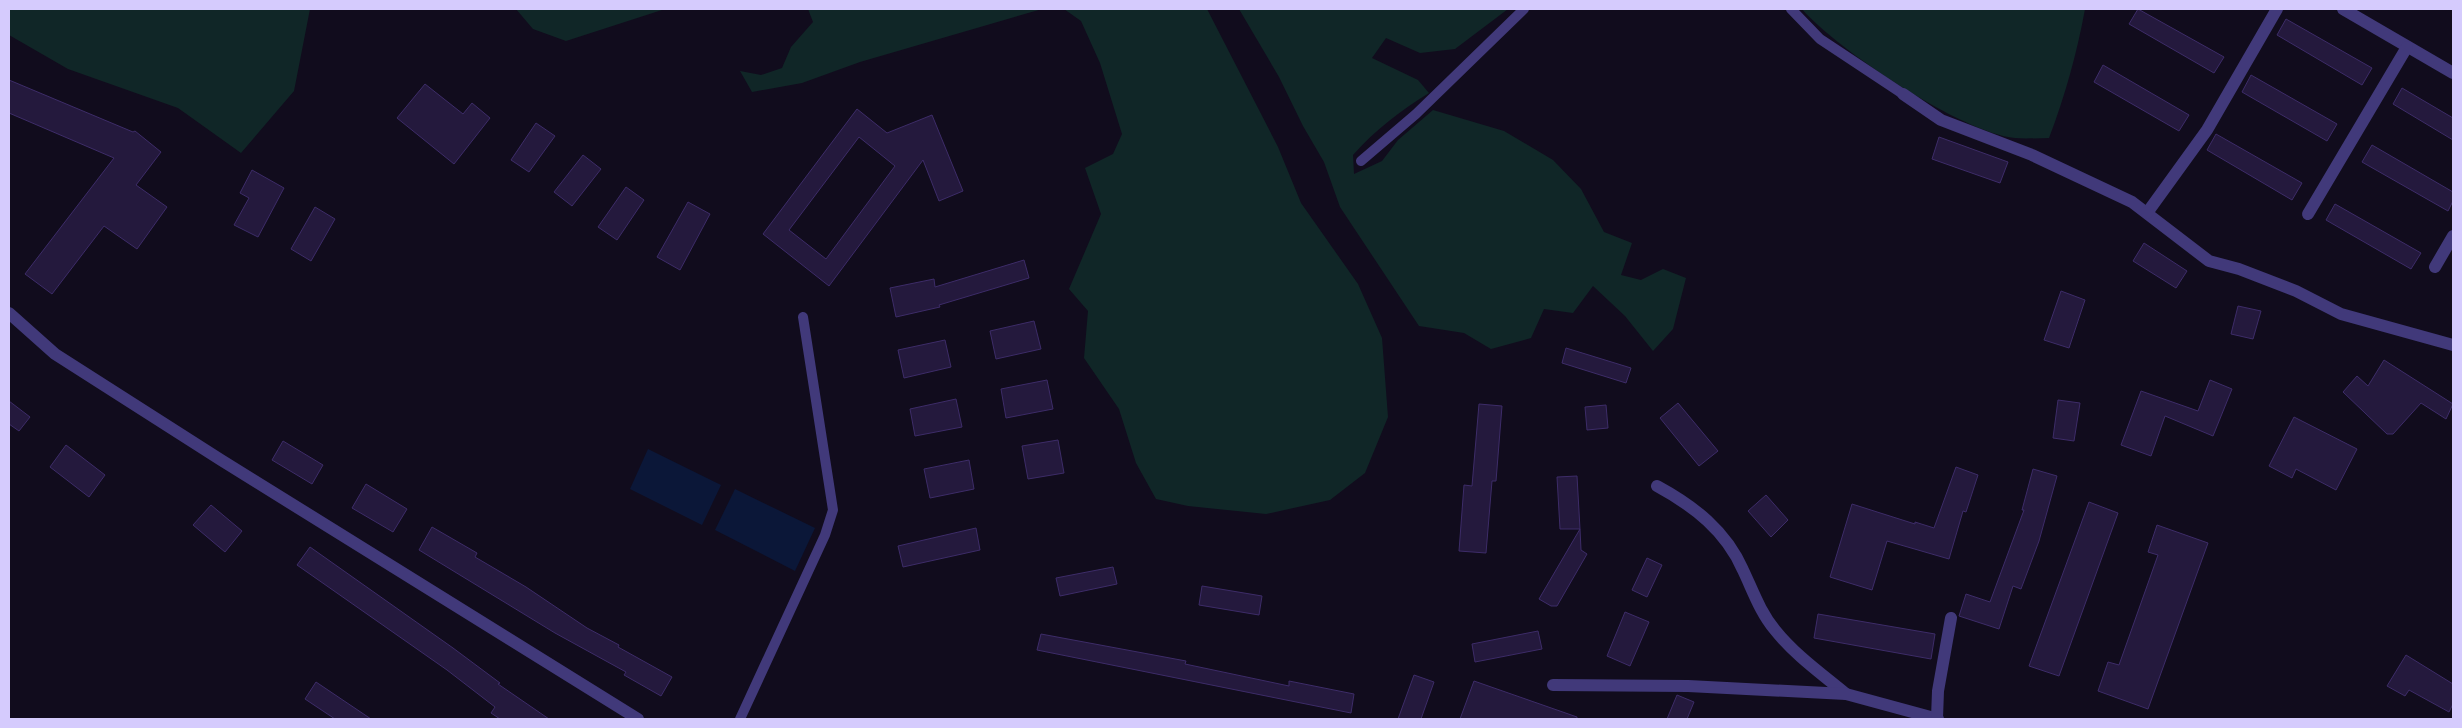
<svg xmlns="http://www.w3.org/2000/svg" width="2462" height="728" viewBox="0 0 2462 728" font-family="'Asap Condensed',sans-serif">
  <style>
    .green { fill: #102627 }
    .water { fill: #0b1738 }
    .building { fill: #24193d; stroke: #3d2c68; fill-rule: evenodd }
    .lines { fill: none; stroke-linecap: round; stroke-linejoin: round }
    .lane { stroke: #41397a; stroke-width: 10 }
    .street { stroke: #41397a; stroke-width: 12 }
  </style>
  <rect width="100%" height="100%" fill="#110c1d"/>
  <g class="green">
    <polygon points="9,9 310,9 294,91 241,153 178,108 68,69 9,35"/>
    <polygon points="516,9 665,9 566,41 533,29"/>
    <polygon points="808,9 1042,9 860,62 802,83 752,92 740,71 761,75 782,68 791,47 813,22"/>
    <polygon points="1064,9 1207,9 1278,147 1301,203 1358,284 1382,338 1388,417 1365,473 1330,500 1266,514 1188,506 1156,499 1136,463 1119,409 1084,358 1088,311 1069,289 1101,214 1085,168 1113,154 1122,134 1100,63 1081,21"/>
    <path d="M1239 9H1508L1455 49 1420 53 1386 38 1372 58 1418 80 1429 93C1400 111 1375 130 1353 155L1354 174 1382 161 1398 140 1433 110 1504 131 1553 160 1581 189 1604 232 1632 243 1621 275 1641 280 1663 269 1686 278 1673 329 1653 351 1625 316 1593 286 1573 313 1544 309 1531 338 1491 349 1464 333 1419 326 1340 207 1324 162 1303 126 1279 77Z"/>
    <path d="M1802 9H2085C2077 53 2065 96 2049 138 2038 138 2026 139 2015 138 1962 133 1836 49 1802 9Z"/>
  </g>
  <g class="water">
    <polygon points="648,449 721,485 702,525 630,489"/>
    <polygon points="735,489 815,528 795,571 715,530"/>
  </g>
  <g class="building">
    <polygon points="2138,9 2224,57 2214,73 2129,24"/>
    <polygon points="2286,19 2372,68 2362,85 2277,35"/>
    <polygon points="2103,65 2189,115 2179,131 2094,82"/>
    <polygon points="2251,75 2337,124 2327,141 2242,92"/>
    <polygon points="9,80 133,132 135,131 161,152 136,185 167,207 137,249 104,226 52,294 25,274 114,158 9,113"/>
    <polygon points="425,84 463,114 472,103 490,118 454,164 397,118"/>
    <polygon points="2402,88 2453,118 2453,140 2393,104"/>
    <path d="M857 109 887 133 932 115 963 191 939 201 923 160 829 286 763 234ZM859 137 895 166 826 259 789 230Z"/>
    <polygon points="536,123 555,136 529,172 511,160"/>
    <polygon points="2216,134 2302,183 2292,200 2207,150"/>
    <polygon points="1939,137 2008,162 2000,183 1932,159"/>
    <polygon points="2372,145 2453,192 2453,201 2448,211 2362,162"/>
    <polygon points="583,155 601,169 572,206 554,192"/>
    <polygon points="252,170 284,188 258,237 234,225 249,198 240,193"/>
    <polygon points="626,187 644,200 617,240 598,227"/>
    <polygon points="688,202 710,214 680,270 657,257"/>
    <polygon points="2335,204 2421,253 2411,269 2326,220"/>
    <polygon points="315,207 335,219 311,261 291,249"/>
    <polygon points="2144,243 2187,271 2176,288 2133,261"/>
    <polygon points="1024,260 1029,278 939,305 940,307 896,317 890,288 934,279 935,287"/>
    <polygon points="2061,291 2085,300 2069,348 2044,340"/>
    <polygon points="2238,306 2261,311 2253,339 2231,334"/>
    <polygon points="1034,321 1041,349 996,359 990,331"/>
    <polygon points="945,340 951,367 904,378 898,350"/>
    <polygon points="1566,348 1631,368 1626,383 1562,363"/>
    <polygon points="2384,360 2453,404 2446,419 2421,403 2393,434 2387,434 2343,392 2357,376 2368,386"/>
    <polygon points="1047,380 1053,409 1006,418 1001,389"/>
    <polygon points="2210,380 2232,389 2213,436 2165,416 2151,456 2121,445 2141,391 2198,411"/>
    <polygon points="956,399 962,427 915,436 910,409"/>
    <polygon points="2058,400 2080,403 2074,441 2053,438"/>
    <polygon points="9,401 30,417 19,431 9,424"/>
    <polygon points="1678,403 1718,451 1699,466 1660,418"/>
    <polygon points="1479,404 1502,406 1496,481 1492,481 1486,553 1459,551 1464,485 1472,486"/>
    <polygon points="1606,405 1608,428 1587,430 1585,407"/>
    <polygon points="2294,417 2357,449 2336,490 2296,469 2292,478 2269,466"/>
    <polygon points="1058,440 1064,473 1028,479 1022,446"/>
    <polygon points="283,441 323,465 312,484 272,460"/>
    <polygon points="66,445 105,475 89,497 50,467"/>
    <polygon points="969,460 974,489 930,498 924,469"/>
    <polygon points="1956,467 1978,475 1966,512 1963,511 1949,559 1887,541 1872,590 1830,577 1852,504 1915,524 1915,522 1934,528"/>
    <polygon points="2033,469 2057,476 2039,541 2021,589 2013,586 1999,629 1959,616 1966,594 1990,602 2024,510 2022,510"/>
    <polygon points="1577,476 1580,529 1560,529 1557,477"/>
    <polygon points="366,484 407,509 393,532 352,508"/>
    <polygon points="1766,495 1788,520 1771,537 1748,511"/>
    <polygon points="2089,502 2118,513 2059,676 2029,666"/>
    <polygon points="211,505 242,531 225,552 193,525"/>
    <polygon points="2157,525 2208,543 2148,709 2098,691 2108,662 2119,665 2158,555 2148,552"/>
    <polygon points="432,527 477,553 475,557 526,587 587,628 619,645 618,647 672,677 661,696 624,675 626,672 555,633 419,550"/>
    <polygon points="976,528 980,550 903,567 898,546"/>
    <polygon points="1580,529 1581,550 1587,554 1557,606 1551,606 1539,599"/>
    <polygon points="310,547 453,648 500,683 498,684 549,719 500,719 491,713 495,707 447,670 297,565"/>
    <polygon points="1647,558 1662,565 1647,597 1632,590"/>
    <polygon points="1113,567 1117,584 1060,596 1056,578"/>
    <polygon points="1202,586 1262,596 1259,615 1199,605"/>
    <polygon points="1625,612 1649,622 1630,666 1607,656"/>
    <polygon points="1818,614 1935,634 1931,659 1814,638"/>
    <polygon points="1538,631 1542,649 1475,662 1472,644"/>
    <polygon points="1041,634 1186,661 1185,664 1289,686 1289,681 1354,694 1351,713 1037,650"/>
    <polygon points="2406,655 2453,684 2453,704 2449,712 2409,690 2405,696 2387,686"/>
    <polygon points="1414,675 1434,682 1421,719 1398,719"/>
    <polygon points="1474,681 1577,717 1577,719 1460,719"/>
    <polygon points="316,682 371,719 335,719 305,699"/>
    <polygon points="1677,695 1694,702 1687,719 1667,719"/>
  </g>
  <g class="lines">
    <g class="lane">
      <polyline points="1791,9 1820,39 1903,94"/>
      <polyline points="1361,161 1416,114 1524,9"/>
      <polyline points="740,719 825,535 833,510 803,317"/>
    </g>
    <g class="street">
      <polyline points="2343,9 2453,73"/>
      <polyline points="1903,94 1941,120 2032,155 2132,202 2209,261 2239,269 2296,291 2341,314 2453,345"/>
      <polyline points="2147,213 2207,130 2277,9"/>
      <polyline points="2308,214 2407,47"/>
      <polyline points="2435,267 2453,236"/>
      <polyline points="9,313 55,354 221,460 638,719"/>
      <path d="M1657 486C1694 506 1726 531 1743 570 1753 591 1760 612 1775 630 1795 655 1822 674 1846 694"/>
      <polyline points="1553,685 1688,686 1846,694 1938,719"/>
      <polyline points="1937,718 1938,691 1951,618"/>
    </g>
  </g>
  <rect width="2462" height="728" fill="none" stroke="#d5cbfd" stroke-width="20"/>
</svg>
